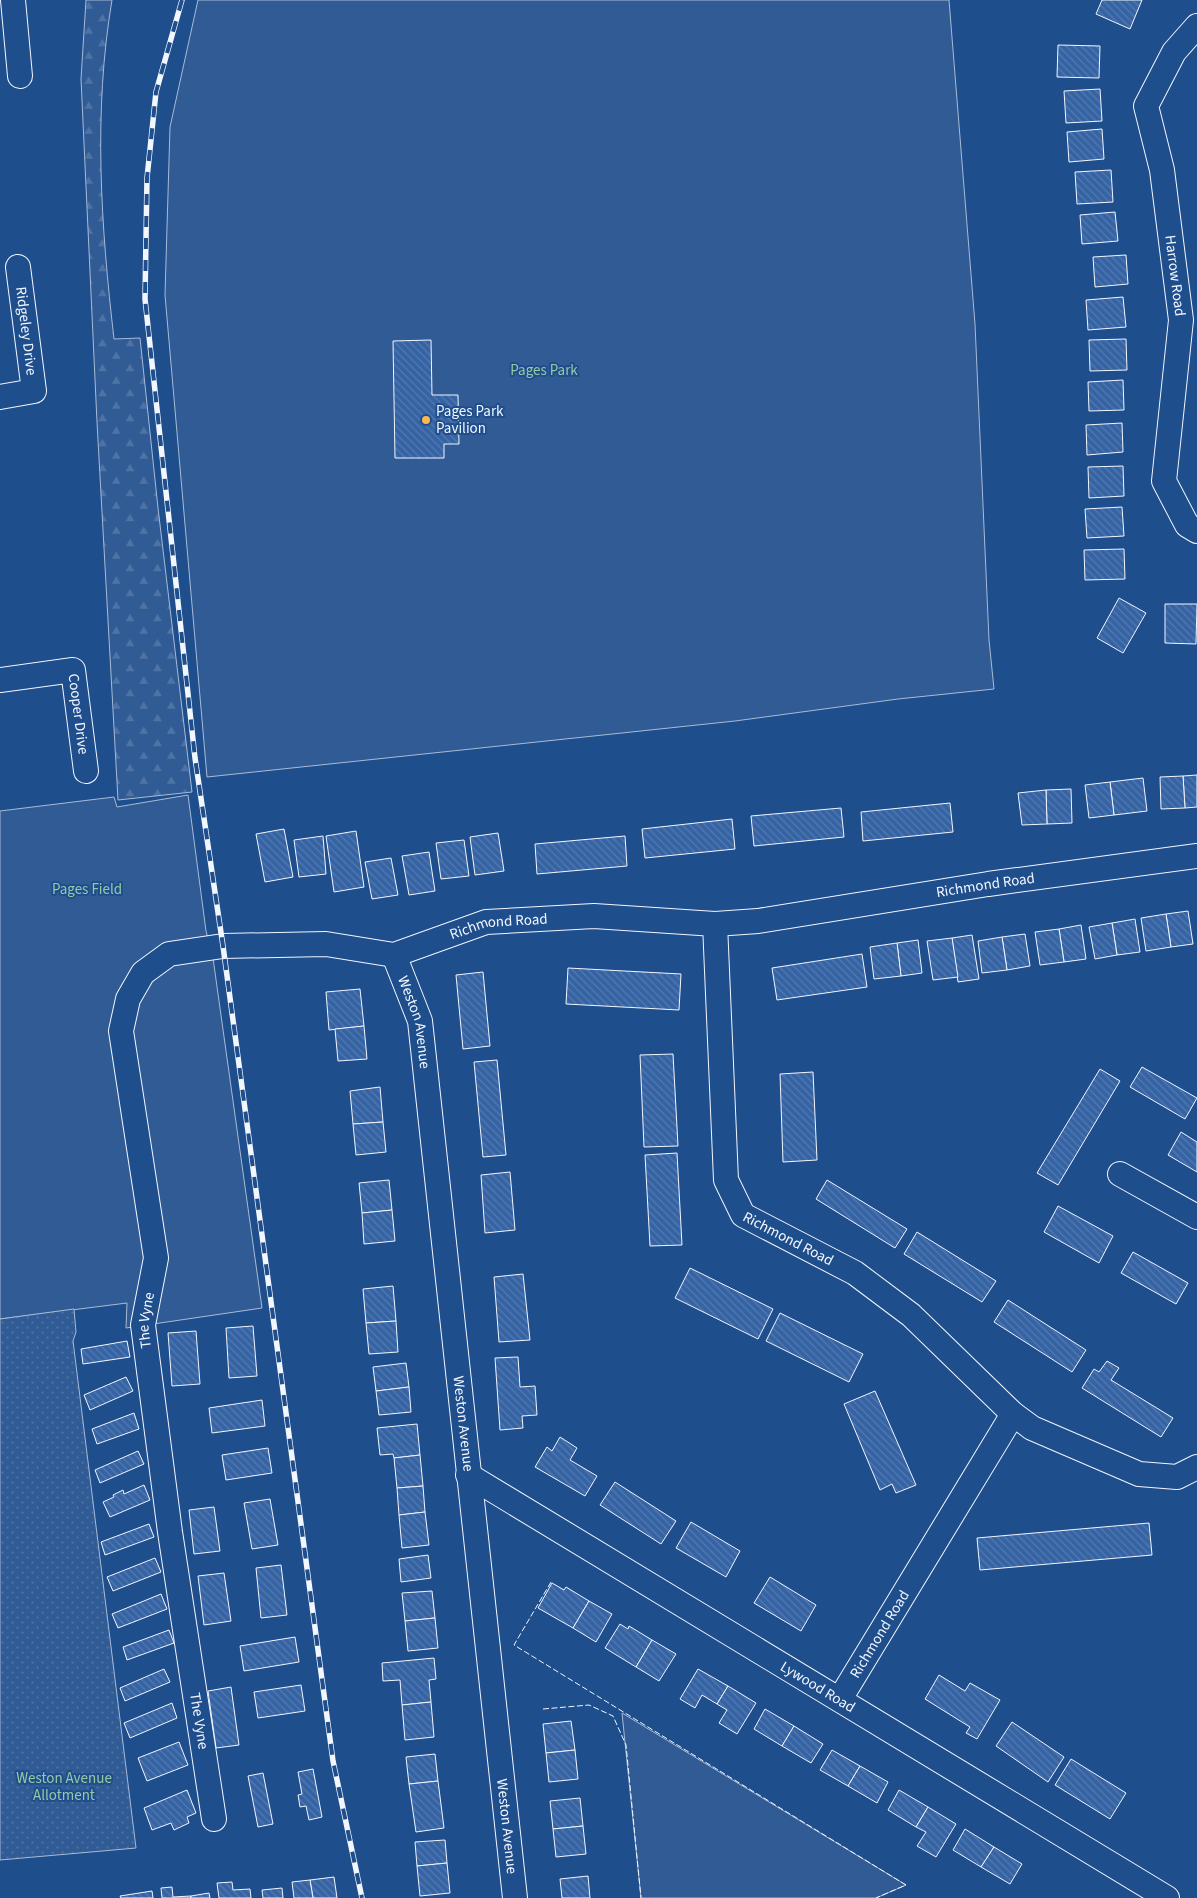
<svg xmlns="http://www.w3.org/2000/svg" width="1197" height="1898" viewBox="0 0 1197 1898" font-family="'Source Sans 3',sans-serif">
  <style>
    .built { fill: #305b95; stroke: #a8bbd7 }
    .forest { fill: url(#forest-firs); stroke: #a8bbd7 }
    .garden { fill: url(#garden-dots); stroke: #a8bbd7 }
    .building { fill: url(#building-back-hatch); stroke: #f2f6ff }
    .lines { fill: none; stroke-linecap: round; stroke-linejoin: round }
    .minor-casing { stroke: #f2f6ff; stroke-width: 26 }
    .minor { stroke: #1f4e8c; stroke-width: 24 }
    .rail-casing { stroke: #f2f6ff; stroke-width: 5.5 }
    .rail { stroke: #1f4e8c; stroke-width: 4; stroke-dasharray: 11; stroke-linecap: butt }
    .fence { stroke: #f2f6ff; stroke-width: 1; stroke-dasharray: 6 2.5; stroke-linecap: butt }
    .poi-dot { fill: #ffb74d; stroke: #1f4e8c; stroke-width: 2 }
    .labels { text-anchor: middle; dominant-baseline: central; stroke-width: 4; stroke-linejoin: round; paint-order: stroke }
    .street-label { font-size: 15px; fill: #f2f6ff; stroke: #1f4e8c }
    .park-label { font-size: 15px; fill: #97c8a6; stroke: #1f4e8c }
    .poi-label { font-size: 15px; fill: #f2f6ff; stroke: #1f4e8c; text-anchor: start }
  </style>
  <defs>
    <pattern id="forest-firs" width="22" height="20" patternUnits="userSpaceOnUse" patternTransform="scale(1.25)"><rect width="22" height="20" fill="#305b95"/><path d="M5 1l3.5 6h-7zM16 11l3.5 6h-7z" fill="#4e73a5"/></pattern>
    <pattern id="garden-dots" width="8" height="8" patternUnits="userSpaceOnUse" patternTransform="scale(1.25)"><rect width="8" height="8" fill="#305b95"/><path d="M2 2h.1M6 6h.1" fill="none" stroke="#4e73a5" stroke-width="1.8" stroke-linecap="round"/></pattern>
    <pattern id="building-back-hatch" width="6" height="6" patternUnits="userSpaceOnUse" patternTransform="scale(1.25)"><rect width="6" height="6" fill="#3563a3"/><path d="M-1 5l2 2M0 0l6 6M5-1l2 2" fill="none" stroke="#537ab1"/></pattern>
  </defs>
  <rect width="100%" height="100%" fill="#1f4e8c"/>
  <g class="built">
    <polygon points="198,0 949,0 975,324 989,640 994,689 898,699 735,721 207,777 165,295 170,127"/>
    <polygon points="188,795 206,931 213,958 262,1308 126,1328 127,1303 0,1319 0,811 114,797 117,807"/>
    <polygon points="622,1713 906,1885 876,1898 641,1898"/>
  </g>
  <path class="forest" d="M86 0H112C93 112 101 227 114 339L140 338 158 508 192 792 118 800 97 422 81 79Z"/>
  <polygon class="garden" points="74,1309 76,1332 73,1341 136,1848 0,1860 0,1319"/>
  <g class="building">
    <polygon points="1102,0 1142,0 1130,29 1096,14"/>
    <polygon points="1058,45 1100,46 1099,78 1057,77"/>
    <polygon points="1100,89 1102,121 1066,123 1064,91"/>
    <polygon points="1102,129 1104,159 1069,162 1067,132"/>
    <polygon points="1111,170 1113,202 1077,204 1075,172"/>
    <polygon points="1115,212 1118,241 1082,244 1080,215"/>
    <polygon points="1126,255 1128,284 1095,287 1093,257"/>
    <polygon points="1123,297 1126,327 1088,330 1086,300"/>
    <polygon points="1126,339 1127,370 1090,371 1089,340"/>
    <polygon points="431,340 432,395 458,395 459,444 444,444 444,458 395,458 393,341"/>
    <polygon points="1123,380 1124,410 1089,411 1088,382"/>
    <polygon points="1122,423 1123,452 1087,455 1086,425"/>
    <polygon points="1123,466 1124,496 1089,498 1088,467"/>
    <polygon points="1122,507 1124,536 1087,538 1085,509"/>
    <polygon points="1124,549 1125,579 1085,580 1084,550"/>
    <polygon points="1119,598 1146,613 1123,653 1097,638"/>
    <polygon points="1165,604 1197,604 1196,644 1165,643"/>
    <polygon points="1197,775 1197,807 1185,808 1183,776"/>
    <polygon points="1183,776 1185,808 1161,809 1160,777"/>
    <polygon points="1143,778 1147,811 1114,815 1110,782"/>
    <polygon points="1110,782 1114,815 1089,818 1085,785"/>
    <polygon points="1071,789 1072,823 1047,824 1046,790"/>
    <polygon points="1046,790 1047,824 1022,825 1018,793"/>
    <polygon points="950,803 953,832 863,841 861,812"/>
    <polygon points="841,808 844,837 754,846 751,816"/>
    <polygon points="732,819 735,849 645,858 642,829"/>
    <polygon points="284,829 293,877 265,882 256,834"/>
    <polygon points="356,831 364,887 334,892 326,836"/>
    <polygon points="498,833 504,871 475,875 470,837"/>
    <polygon points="323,836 326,874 299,877 294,840"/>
    <polygon points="625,836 627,866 537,874 535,844"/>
    <polygon points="464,840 469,876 441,879 436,843"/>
    <polygon points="429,852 435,891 409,895 402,856"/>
    <polygon points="391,858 398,895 372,899 365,862"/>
    <polygon points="1188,911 1193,944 1171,947 1166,914"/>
    <polygon points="1166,914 1171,947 1146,951 1141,918"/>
    <polygon points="1135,919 1140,952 1117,955 1112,923"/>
    <polygon points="1112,923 1117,955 1095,959 1089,927"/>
    <polygon points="1081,925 1086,959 1064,962 1059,929"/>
    <polygon points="1059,929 1064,962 1040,965 1035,932"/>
    <polygon points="1025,934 1030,966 1007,970 1002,937"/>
    <polygon points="972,935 979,979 958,982 952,938"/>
    <polygon points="1002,937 1007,970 982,973 978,941"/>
    <polygon points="952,938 958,977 933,980 927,941"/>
    <polygon points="918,940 922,973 901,976 897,943"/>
    <polygon points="897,943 901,976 874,979 870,947"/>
    <polygon points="862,954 867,987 777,1000 772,968"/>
    <polygon points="568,968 681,974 679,1010 566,1004"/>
    <polygon points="483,972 490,1046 463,1049 456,975"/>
    <polygon points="360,989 364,1026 329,1030 326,992"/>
    <polygon points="364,1026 367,1059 338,1061 335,1029"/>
    <polygon points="673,1054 678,1146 644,1147 640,1055"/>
    <polygon points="497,1060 506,1155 483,1157 474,1062"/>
    <polygon points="1142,1067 1197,1098 1185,1119 1130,1087"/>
    <polygon points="1100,1069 1120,1081 1058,1185 1037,1173"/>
    <polygon points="813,1072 817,1160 783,1162 780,1074"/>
    <polygon points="380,1087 383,1122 353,1124 350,1091"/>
    <polygon points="383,1122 386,1152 356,1155 353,1124"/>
    <polygon points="1181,1132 1197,1142 1197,1172 1168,1155"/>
    <polygon points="677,1153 682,1245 650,1246 645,1155"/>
    <polygon points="510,1172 515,1230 485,1233 481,1175"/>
    <polygon points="389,1180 392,1210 362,1213 359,1183"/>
    <polygon points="827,1180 907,1229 895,1248 816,1199"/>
    <polygon points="1058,1206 1113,1236 1099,1263 1044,1232"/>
    <polygon points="392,1210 395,1241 364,1244 362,1213"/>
    <polygon points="917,1232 996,1281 982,1302 904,1254"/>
    <polygon points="1133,1252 1188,1283 1176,1304 1121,1273"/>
    <polygon points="690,1268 773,1309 758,1339 675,1298"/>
    <polygon points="523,1274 530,1340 499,1342 494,1277"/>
    <polygon points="393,1286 396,1321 366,1323 363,1289"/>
    <polygon points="1008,1300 1086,1350 1072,1372 994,1322"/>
    <polygon points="780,1313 863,1354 849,1382 766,1341"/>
    <polygon points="396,1321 398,1352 369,1354 366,1323"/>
    <polygon points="253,1326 257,1376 229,1378 226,1328"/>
    <polygon points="196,1331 200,1384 172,1386 168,1333"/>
    <polygon points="127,1341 130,1357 83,1364 81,1349"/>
    <polygon points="518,1357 520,1387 535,1386 537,1415 522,1416 523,1428 500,1430 495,1358"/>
    <polygon points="1107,1361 1119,1368 1111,1380 1173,1418 1161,1437 1082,1388 1094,1369 1099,1372"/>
    <polygon points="406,1363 409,1387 376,1391 373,1367"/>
    <polygon points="126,1377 133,1391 90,1410 84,1395"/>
    <polygon points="409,1387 411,1412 379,1415 376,1391"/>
    <polygon points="875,1391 916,1485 896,1493 892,1484 880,1490 844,1404"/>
    <polygon points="262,1400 265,1426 212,1433 209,1408"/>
    <polygon points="134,1413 139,1429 97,1444 92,1429"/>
    <polygon points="417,1424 420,1455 394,1458 393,1454 380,1455 377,1428"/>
    <polygon points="560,1437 577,1448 570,1460 597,1476 585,1496 535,1467 547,1447 552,1451"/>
    <polygon points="268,1448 272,1473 226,1480 222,1455"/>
    <polygon points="138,1451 144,1464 100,1483 95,1470"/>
    <polygon points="420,1455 423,1486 397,1488 394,1458"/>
    <polygon points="615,1482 676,1521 661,1544 600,1505"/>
    <polygon points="144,1485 150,1500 110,1517 103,1502 114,1497 113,1495 123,1490 124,1494"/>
    <polygon points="423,1486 425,1512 399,1515 397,1488"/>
    <polygon points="270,1499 278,1545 252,1549 244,1503"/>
    <polygon points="214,1507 220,1551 194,1554 189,1510"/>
    <polygon points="425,1512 429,1545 402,1548 399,1515"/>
    <polygon points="691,1522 740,1551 726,1577 676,1548"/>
    <polygon points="1149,1523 1152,1555 980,1570 977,1538"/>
    <polygon points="149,1524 154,1537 105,1555 101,1542"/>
    <polygon points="428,1555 431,1578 401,1582 399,1559"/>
    <polygon points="155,1558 161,1572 113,1591 107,1577"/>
    <polygon points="281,1565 287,1615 261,1618 256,1568"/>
    <polygon points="224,1573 231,1621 204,1625 198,1576"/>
    <polygon points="770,1577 816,1605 801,1631 754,1603"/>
    <polygon points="552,1583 564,1590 566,1587 589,1601 573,1628 538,1608"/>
    <polygon points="432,1591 435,1618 405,1621 402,1593"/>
    <polygon points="161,1594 167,1609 118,1628 112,1614"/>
    <polygon points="589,1601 612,1614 596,1642 573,1628"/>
    <polygon points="435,1618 438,1648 408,1651 405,1621"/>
    <polygon points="620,1624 628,1629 629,1626 652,1640 636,1667 605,1648"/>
    <polygon points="169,1630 174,1643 127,1660 123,1647"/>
    <polygon points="295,1637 299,1662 244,1671 240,1646"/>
    <polygon points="652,1640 676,1654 659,1681 636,1667"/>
    <polygon points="434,1658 436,1679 429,1680 431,1702 402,1705 400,1680 383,1681 382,1663"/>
    <polygon points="164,1669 170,1682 125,1701 120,1688"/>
    <polygon points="698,1669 728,1686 717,1704 702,1695 695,1708 680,1699"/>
    <polygon points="939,1675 965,1691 970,1683 1000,1700 977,1739 966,1733 970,1727 925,1699"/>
    <polygon points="301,1685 305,1711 258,1718 254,1692"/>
    <polygon points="728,1686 756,1703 737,1734 719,1723 727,1710 717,1704"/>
    <polygon points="231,1687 239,1745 216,1748 208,1691"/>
    <polygon points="431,1702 434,1737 405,1740 402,1705"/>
    <polygon points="172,1703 177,1718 130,1738 124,1723"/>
    <polygon points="765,1709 794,1726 782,1746 754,1729"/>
    <polygon points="571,1721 575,1750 546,1753 543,1724"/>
    <polygon points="1012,1722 1064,1757 1048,1782 996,1746"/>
    <polygon points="794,1726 823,1744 811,1763 782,1746"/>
    <polygon points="179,1742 188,1765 147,1781 138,1758"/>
    <polygon points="575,1750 578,1779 549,1782 546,1753"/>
    <polygon points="832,1750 860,1766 848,1786 820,1770"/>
    <polygon points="435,1754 438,1781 409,1784 406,1757"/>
    <polygon points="1071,1759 1126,1793 1110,1819 1055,1785"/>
    <polygon points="860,1766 888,1782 877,1803 848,1786"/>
    <polygon points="313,1769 322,1817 309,1820 306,1806 300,1807 298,1795 302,1794 298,1772"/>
    <polygon points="263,1773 273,1824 258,1827 248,1776"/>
    <polygon points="438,1781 444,1828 416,1832 409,1784"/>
    <polygon points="187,1790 196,1813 187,1817 189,1823 174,1830 171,1823 152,1830 144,1808"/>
    <polygon points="899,1790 928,1807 916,1827 888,1810"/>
    <polygon points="580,1798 583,1826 553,1829 550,1801"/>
    <polygon points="928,1807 956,1824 936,1857 917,1846 926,1832 916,1827"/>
    <polygon points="583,1826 586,1854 556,1857 553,1829"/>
    <polygon points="965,1829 994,1847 981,1867 953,1850"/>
    <polygon points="445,1840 447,1863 417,1866 415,1842"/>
    <polygon points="994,1847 1022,1864 1010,1884 981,1867"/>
    <polygon points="447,1863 450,1893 420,1896 417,1866"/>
    <polygon points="588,1876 590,1898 562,1898 560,1879"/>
    <polygon points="334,1877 337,1898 313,1898 310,1880"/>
    <polygon points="310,1880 313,1898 294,1898 292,1882"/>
    <polygon points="232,1882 233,1890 250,1889 251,1898 219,1898 217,1883"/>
    <polygon points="172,1887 173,1897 191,1896 191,1898 162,1898 161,1888"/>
    <polygon points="282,1888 283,1898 263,1898 262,1890"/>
    <polygon points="152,1891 153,1898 121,1898 120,1896"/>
    <polygon points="209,1893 210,1898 191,1898 191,1896"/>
  </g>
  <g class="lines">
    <g class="minor-casing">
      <g id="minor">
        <polyline points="13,0 20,76"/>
        <path id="s1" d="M1197 26 1174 52 1146 106 1162 170 1181 320 1164 481 1187 525 1197 531"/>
        <polyline points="0,397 34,391 18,267"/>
        <path id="s2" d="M0 680 73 670 86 771"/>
        <path id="s3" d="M715 924 726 1180 743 1215 855 1273 911 1315 1013 1414 1032 1428 1139 1474 1177 1477 1197 1467"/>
        <path id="s4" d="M394 955 420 1021 515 1898"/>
        <polyline points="1120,1174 1197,1217"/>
        <path id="s5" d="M468 1475 1167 1898"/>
        <path id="s6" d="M840 1699 1013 1414"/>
        <path id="s7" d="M214 1819 170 1532 143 1325 156 1258 121 1031 128 999 143 973 169 954 223 946 326 944 394 955 486 922 594 916 715 924 758 921 988 884 1197 856"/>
      </g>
    </g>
    <use href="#minor" class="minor"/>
    <g class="rail-casing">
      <polyline id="rail" points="182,0 156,92 147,178 145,299 195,758 223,946 333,1761 362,1898"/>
    </g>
    <use href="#rail" class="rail"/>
    <g class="fence">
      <polyline points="551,1582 514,1645 906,1885 876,1898"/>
      <polyline points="543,1709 589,1705 613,1716 626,1745 641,1898"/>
    </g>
  </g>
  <circle class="poi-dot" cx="426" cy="420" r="5"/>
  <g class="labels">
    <g class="street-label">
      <text stroke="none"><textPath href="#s1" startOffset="268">Harrow Road</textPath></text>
      <text transform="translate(26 331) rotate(83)">Ridgeley Drive</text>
      <text stroke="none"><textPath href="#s2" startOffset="118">Cooper Drive</textPath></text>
      <text stroke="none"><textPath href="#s7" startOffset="1719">Richmond Road</textPath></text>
      <text stroke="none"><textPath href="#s7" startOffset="1228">Richmond Road</textPath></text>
      <text stroke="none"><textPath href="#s4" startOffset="71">Weston Avenue</textPath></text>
      <text stroke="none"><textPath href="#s3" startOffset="346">Richmond Road</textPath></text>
      <text stroke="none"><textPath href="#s7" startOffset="504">The Vyne</textPath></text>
      <text stroke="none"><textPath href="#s4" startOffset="476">Weston Avenue</textPath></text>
      <text stroke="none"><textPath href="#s6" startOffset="76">Richmond Road</textPath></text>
      <text stroke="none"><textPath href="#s5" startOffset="409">Lywood Road</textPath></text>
      <text transform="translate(199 1721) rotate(81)">The Vyne</text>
      <text stroke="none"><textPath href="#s4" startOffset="881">Weston Avenue</textPath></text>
    </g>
    <g class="park-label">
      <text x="544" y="370">Pages Park</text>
      <text x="87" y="889">Pages Field</text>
      <text x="64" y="1778">Weston Avenue<tspan x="64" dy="17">Allotment</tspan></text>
    </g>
    <g class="poi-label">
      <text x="436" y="411">Pages Park<tspan x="436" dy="17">Pavilion</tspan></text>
    </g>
  </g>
</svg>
